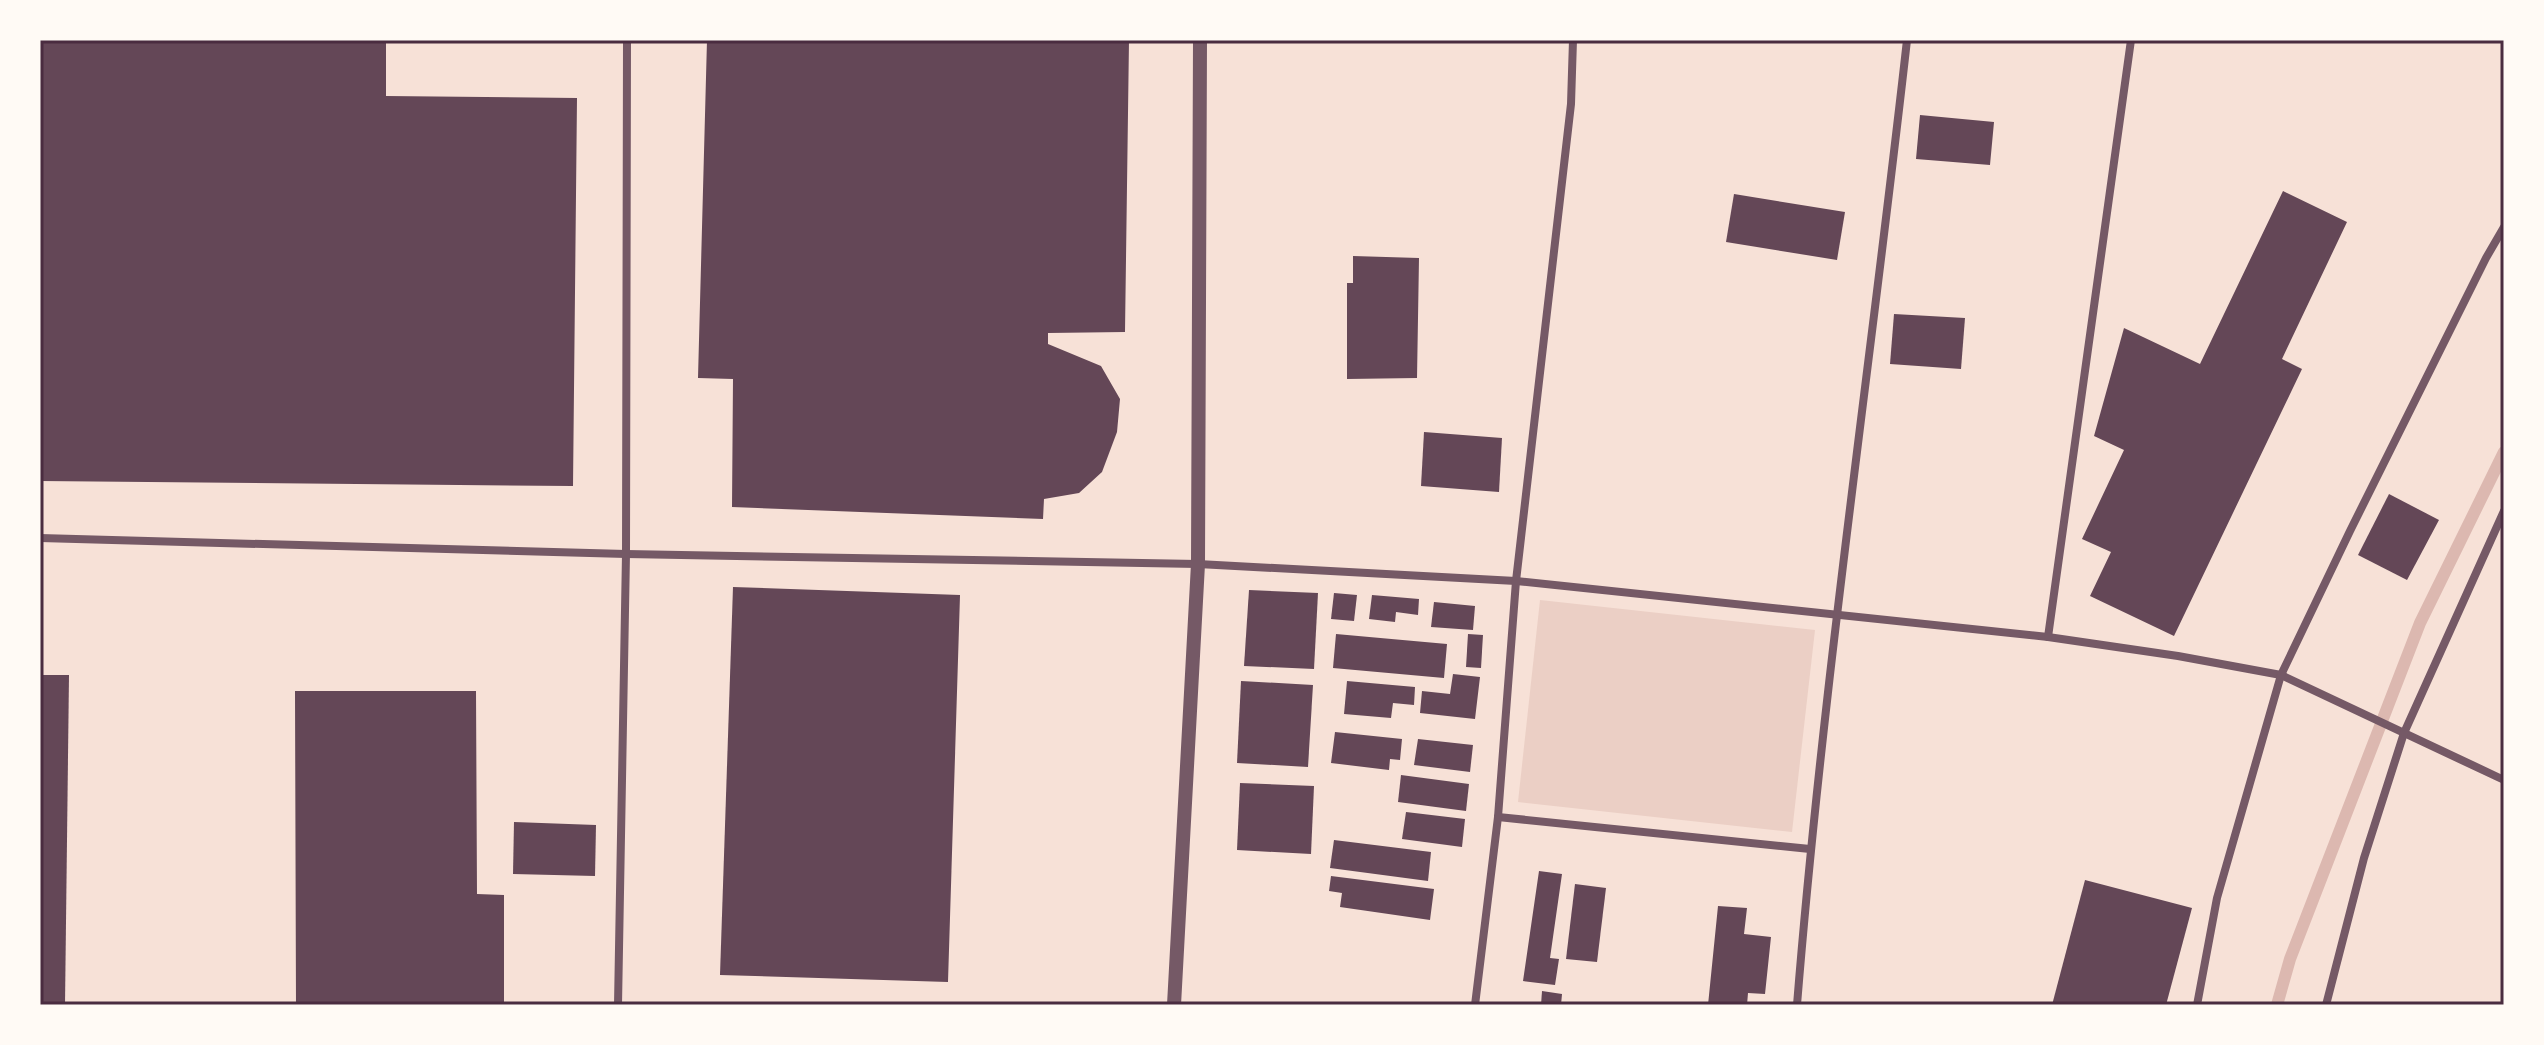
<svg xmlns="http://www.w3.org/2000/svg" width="2544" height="1045" viewBox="0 0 2544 1045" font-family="Karla,sans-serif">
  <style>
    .green { fill: #ebcfc5 }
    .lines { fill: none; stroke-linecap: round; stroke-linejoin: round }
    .stream { stroke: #dcb8b0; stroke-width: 12 }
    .building { fill: #644757 }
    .minor { stroke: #755966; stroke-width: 8 }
    .tertiary { stroke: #755966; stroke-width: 14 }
    .neatline { fill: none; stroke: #4a2c40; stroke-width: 3 }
  </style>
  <rect width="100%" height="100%" fill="#f7e1d7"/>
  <polygon class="green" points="1540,600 1815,630 1792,832 1518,802"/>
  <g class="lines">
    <polyline class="stream" points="2277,1005 2290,959 2420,623 2504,452"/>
  </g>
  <g class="building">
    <polygon points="40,40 386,40 386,96 577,98 573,486 40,481"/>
    <polygon points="707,40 1129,40 1125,332 1048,333 1048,344 1101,366 1120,399 1117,432 1102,472 1079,493 1044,499 1043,519 732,507 733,379 698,378"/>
    <polygon points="1920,115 1994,122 1990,165 1916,159"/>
    <polygon points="2283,191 2347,222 2282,359 2302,369 2174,636 2090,596 2111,552 2082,539 2124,450 2094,436 2124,328 2200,364"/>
    <polygon points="1734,194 1845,212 1837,260 1726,242"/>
    <polygon points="1353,256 1419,258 1417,378 1347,379 1347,283 1353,283"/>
    <polygon points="1894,314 1965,318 1961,369 1890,364"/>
    <polygon points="1424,432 1502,438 1499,492 1421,486"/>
    <polygon points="2389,494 2439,520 2407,580 2358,555"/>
    <polygon points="733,587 960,595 948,982 720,975"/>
    <polygon points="1249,590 1318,593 1314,669 1244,666"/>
    <polygon points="1334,593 1357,595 1354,621 1331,619"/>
    <polygon points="1372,595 1419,599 1418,615 1396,612 1395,622 1369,619"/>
    <polygon points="1434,602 1475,606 1473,630 1431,627"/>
    <polygon points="1336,634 1447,644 1444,678 1333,668"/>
    <polygon points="1468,634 1483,635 1481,668 1466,667"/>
    <polygon points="1453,674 1480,677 1475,719 1420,713 1422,691 1450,694"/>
    <polygon points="40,675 69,675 65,1005 40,1005"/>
    <polygon points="1241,681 1313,685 1308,767 1237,763"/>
    <polygon points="1347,681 1415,687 1414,705 1393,703 1391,718 1344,714"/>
    <polygon points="295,691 476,691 477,894 504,895 504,1005 296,1005"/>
    <polygon points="1335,732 1402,739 1400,760 1390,759 1389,770 1331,763"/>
    <polygon points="1418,739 1473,745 1470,772 1414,765"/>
    <polygon points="1401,775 1469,784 1466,811 1398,802"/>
    <polygon points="1240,783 1314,786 1311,854 1237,850"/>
    <polygon points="1406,812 1465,819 1462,847 1402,839"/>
    <polygon points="514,822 596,825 595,876 513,874"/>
    <polygon points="1334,840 1431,852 1428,881 1330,868"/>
    <polygon points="1539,871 1562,874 1550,958 1559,959 1555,985 1523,981"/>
    <polygon points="1331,876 1434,889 1430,920 1340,907 1342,893 1329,891"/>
    <polygon points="2085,880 2192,908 2166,1005 2052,1005"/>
    <polygon points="1575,884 1606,888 1597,962 1566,959"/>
    <polygon points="1718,906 1747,908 1744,934 1771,937 1765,994 1748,993 1747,1005 1708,1005"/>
    <polygon points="1542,991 1562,994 1561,1005 1541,1005"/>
  </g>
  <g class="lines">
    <g class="minor">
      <polyline points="40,538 626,554 1198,564 1516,581 2048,637 2178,656 2281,675 2504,780"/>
      <polyline points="2048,637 2131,40"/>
      <polyline points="1498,817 1810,849"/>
      <polyline points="618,1005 626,554 627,40"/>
      <polyline points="1475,1005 1498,817 1516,581 1571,104 1573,40"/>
      <path d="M1797 1005C1823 682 1871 362 1907 40"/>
      <polyline points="2197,1005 2217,898 2281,675 2350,531 2486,258 2504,227"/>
      <polyline points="2326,1005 2364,858 2404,733 2504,511"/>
    </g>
    <polyline class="tertiary" points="1174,1005 1198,564 1200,40"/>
  </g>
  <rect width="2544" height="1045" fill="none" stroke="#fffaf5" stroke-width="84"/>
  <rect x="42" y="42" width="2460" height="961" class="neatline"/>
</svg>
